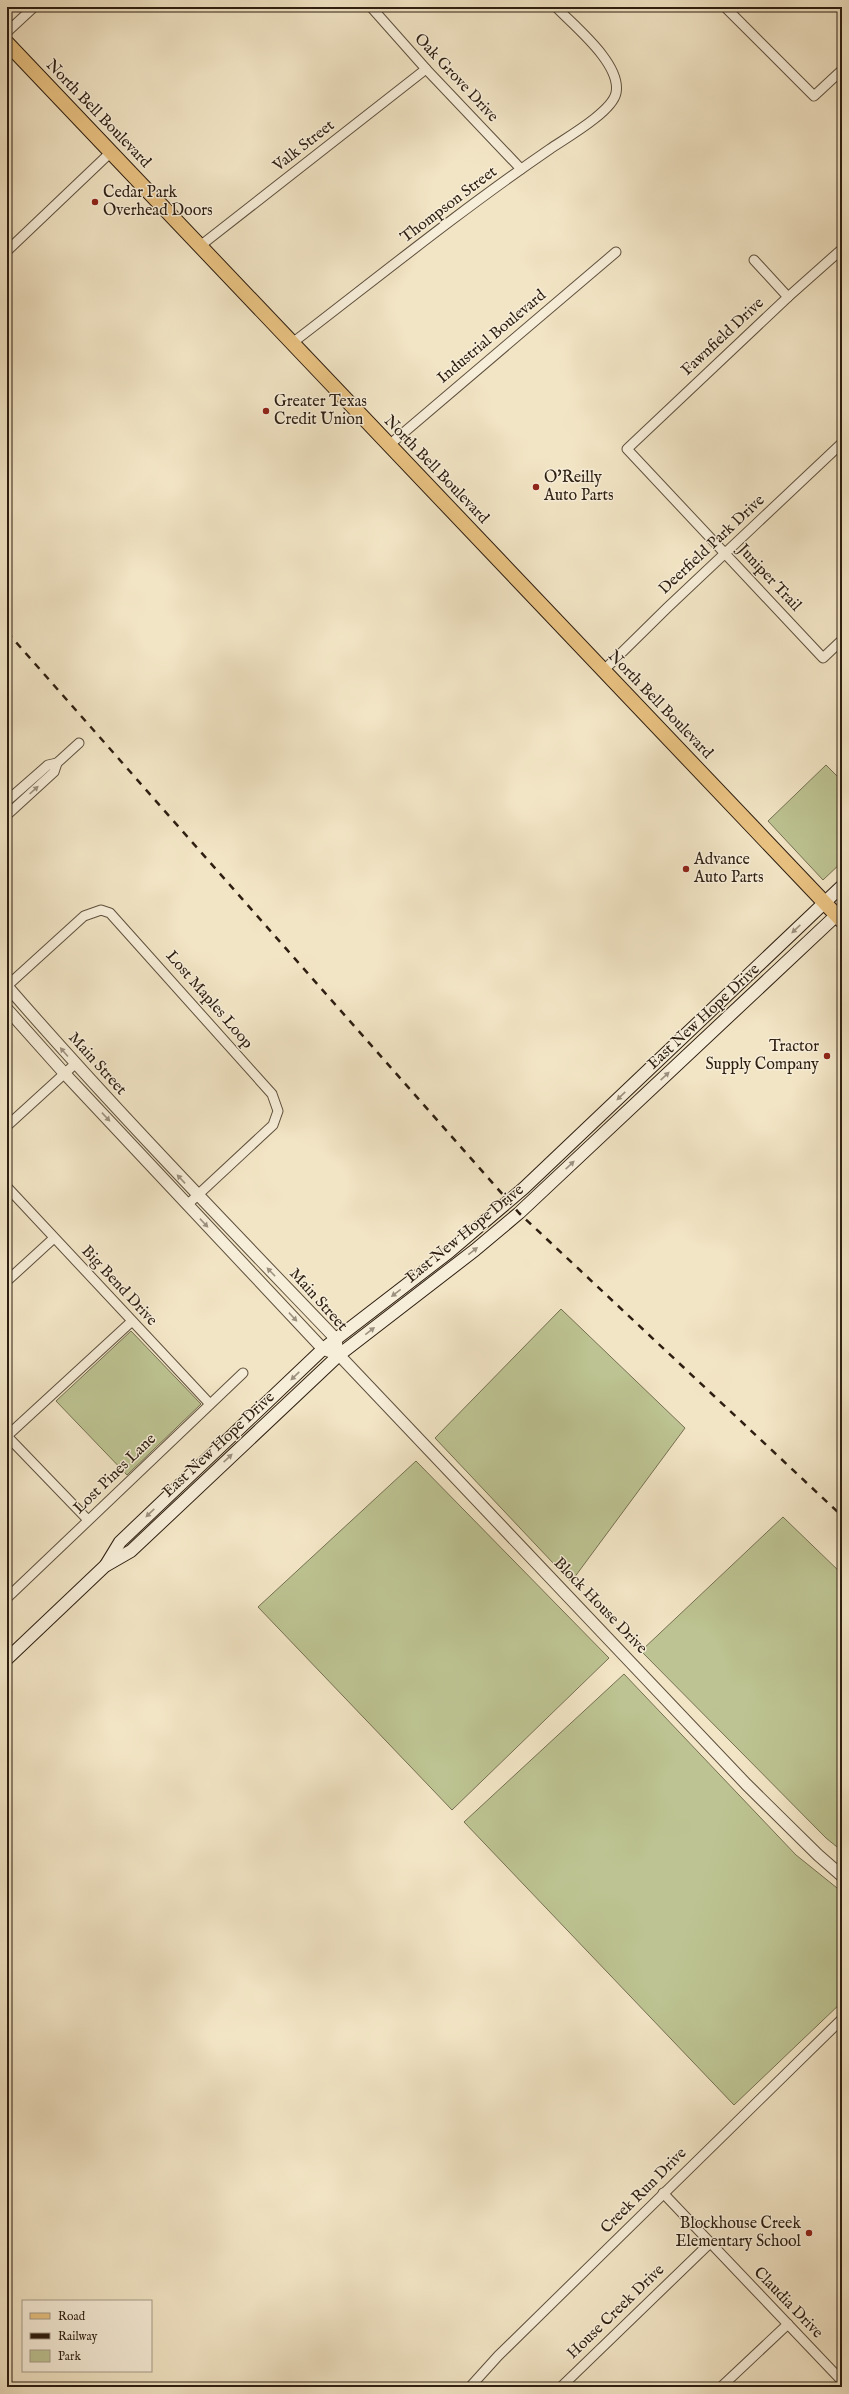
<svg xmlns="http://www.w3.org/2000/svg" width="849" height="2394" viewBox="0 0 849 2394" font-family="'IM FELL English',serif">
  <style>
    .green { fill: #bdc392; stroke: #757052 }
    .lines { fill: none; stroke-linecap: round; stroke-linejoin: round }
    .minor-casing { stroke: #5e503e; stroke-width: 11 }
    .tertiary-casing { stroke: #5e503e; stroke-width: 13 }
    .secondary-casing { stroke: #2d1e11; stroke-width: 14 }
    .primary-casing { stroke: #2d1e11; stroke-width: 16 }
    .minor { stroke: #f7eed9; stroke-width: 9 }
    .tertiary { stroke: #f7eed9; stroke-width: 11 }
    .secondary { stroke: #f7eed9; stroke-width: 12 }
    .primary { stroke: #e9c282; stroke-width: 14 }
    .rail { stroke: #2d1e11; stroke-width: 2.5; stroke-dasharray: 7 7; stroke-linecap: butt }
    .oneway { fill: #9c907f }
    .poi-dot { fill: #8f2418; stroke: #f7eed9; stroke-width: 1.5 }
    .labels { text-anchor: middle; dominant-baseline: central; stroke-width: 3; stroke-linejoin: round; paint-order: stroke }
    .street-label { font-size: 16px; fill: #2d1e11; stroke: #f7eed9 }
    .poi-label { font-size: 16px; fill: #2d1e11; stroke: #f7eed9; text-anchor: start }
  </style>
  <rect width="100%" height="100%" fill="#f2e5c5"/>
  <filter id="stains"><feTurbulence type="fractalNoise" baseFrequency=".005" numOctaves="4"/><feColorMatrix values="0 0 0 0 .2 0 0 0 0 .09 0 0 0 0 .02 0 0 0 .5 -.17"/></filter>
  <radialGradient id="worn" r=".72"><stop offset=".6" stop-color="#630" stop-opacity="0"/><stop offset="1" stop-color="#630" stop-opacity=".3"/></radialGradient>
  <g class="green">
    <polygon points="826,765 842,781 842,862 823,880 768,821"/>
    <polygon points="561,1309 685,1428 571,1582 435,1438"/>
    <polygon points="131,1331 201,1404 127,1475 56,1401"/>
    <polygon points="416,1461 609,1658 452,1810 258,1607"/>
    <polygon points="783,1517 842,1574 842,1851 826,1838 641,1651"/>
    <polygon points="624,1674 796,1855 842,1892 842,2002 734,2105 464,1822"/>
  </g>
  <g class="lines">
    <g class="minor-casing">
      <g id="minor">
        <polyline points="371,7 426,69 521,169"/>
        <polyline points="725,7 814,96 842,70"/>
        <polyline points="7,32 34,7"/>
        <polyline points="200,246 426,69"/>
        <polyline points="842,249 788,297 627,449 823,658 842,640"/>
        <polyline points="7,251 111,152"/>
        <polyline points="754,260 788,297"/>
        <path d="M291 344C377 278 461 210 550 149 566 138 612 112 616 93 622 64 574 26 556 7"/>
        <polyline points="388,446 616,252"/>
        <polyline points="603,671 667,608 842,443"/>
        <polyline points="7,801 48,765 57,763"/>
        <polyline points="7,815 54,772 57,763 79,743"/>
        <polyline points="7,986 84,916 101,910 110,913 272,1094 278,1111 273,1125 187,1205"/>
        <polyline points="7,1126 75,1064"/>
        <polyline points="7,1187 210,1404"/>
        <polyline points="7,1281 54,1238"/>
        <polyline points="7,1436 131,1322"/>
        <polyline points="7,1436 88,1520"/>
        <polyline points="7,1598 243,1373"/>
        <polyline points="663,2193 842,2381"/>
        <polyline points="470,2387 498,2356 842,2019"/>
        <polyline points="561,2387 710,2243"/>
        <polyline points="721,2387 788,2324"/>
      </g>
    </g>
    <g class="tertiary-casing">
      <g id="tertiary">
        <path d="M7 986C113 1108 225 1223 336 1339L337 1346"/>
        <polyline points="7,1009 65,1074 323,1349 339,1355 746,1784 818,1855 842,1876"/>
      </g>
    </g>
    <g class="secondary-casing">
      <g id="secondary">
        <polyline points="106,1565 120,1542 323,1349 449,1252 524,1188 842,886"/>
        <polyline points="7,1659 105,1566 131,1551 339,1355 475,1250 519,1213 842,910"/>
      </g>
    </g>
    <g class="primary-casing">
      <polyline id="primary" points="7,43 842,921"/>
    </g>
    <use href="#minor" class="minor"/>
    <use href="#tertiary" class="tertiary"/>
    <use href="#secondary" class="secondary"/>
    <use href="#primary" class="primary"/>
    <polyline class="rail" points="7,632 519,1213 842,1516"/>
  </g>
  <defs><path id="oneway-solid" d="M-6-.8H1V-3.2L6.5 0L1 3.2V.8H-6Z"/></defs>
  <g class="oneway">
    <use href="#oneway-solid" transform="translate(34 790) rotate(-42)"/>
    <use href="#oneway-solid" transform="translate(796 929) rotate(137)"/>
    <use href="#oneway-solid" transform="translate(64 1052) rotate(-131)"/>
    <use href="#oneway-solid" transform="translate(665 1076) rotate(-43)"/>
    <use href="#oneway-solid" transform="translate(621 1096) rotate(136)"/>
    <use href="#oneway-solid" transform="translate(106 1117) rotate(47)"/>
    <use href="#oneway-solid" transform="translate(570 1165) rotate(-43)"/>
    <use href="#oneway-solid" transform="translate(181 1179) rotate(-133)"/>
    <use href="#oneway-solid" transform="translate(204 1223) rotate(47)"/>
    <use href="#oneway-solid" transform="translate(473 1251) rotate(-38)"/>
    <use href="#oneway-solid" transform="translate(271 1272) rotate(-134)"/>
    <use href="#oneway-solid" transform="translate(396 1293) rotate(142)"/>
    <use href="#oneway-solid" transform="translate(293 1317) rotate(47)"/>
    <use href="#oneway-solid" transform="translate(370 1331) rotate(-38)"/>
    <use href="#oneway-solid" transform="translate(295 1376) rotate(136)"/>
    <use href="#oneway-solid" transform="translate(228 1458) rotate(-43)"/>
    <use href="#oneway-solid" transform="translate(150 1513) rotate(136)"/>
  </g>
  <g class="poi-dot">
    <circle cx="95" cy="202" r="4"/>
    <circle cx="266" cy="411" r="4"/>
    <circle cx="536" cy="487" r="4"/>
    <circle cx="686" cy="869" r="4"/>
    <circle cx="827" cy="1056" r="4"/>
    <circle cx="809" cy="2233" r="4"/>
  </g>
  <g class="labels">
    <g class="street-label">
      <text transform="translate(456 78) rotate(47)">Oak Grove Drive</text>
      <text transform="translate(98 114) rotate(46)">North Bell Boulevard</text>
      <text transform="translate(304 146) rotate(-38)">Valk Street</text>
      <text transform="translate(449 205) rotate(-37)">Thompson Street</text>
      <text transform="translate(492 337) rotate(-40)">Industrial Boulevard</text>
      <text transform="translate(723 337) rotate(-43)">Fawnfield Drive</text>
      <text transform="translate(436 470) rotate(46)">North Bell Boulevard</text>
      <text transform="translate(712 545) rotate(-43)">Deerfield Park Drive</text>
      <text transform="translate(769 578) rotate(47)">Juniper Trail</text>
      <text transform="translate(660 705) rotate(46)">North Bell Boulevard</text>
      <text transform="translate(209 1000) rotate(49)">Lost Maples Loop</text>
      <text transform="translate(704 1017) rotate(-43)">East New Hope Drive</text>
      <text transform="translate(97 1064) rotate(48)">Main Street</text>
      <text transform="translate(465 1234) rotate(-39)">East New Hope Drive</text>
      <text transform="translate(119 1286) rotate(47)">Big Bend Drive</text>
      <text transform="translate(318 1300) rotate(48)">Main Street</text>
      <text transform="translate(219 1445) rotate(-43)">East New Hope Drive</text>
      <text transform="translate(115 1474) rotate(-44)">Lost Pines Lane</text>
      <text transform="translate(600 1606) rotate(46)">Block House Drive</text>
      <text transform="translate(644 2191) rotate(-45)">Creek Run Drive</text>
      <text transform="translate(788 2303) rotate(46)">Claudia Drive</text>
      <text transform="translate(616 2312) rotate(-44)">House Creek Drive</text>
    </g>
    <g class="poi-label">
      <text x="103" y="193">Cedar Park<tspan x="103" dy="18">Overhead Doors</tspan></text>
      <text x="274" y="402">Greater Texas<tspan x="274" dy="18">Credit Union</tspan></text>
      <text x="544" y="478">O'Reilly<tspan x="544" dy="18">Auto Parts</tspan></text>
      <text x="694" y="860">Advance<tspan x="694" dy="18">Auto Parts</tspan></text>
      <text x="819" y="1047" text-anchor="end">Tractor<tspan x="819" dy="18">Supply Company</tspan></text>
      <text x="801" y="2224" text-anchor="end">Blockhouse Creek<tspan x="801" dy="18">Elementary School</tspan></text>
    </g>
  </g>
  <rect width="849" height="2394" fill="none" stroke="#f2e5c5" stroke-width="24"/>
  <rect x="8" y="8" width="833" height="2378" fill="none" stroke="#2d1e11" stroke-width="2"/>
  <rect x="12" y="12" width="825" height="2370" fill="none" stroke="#2d1e11"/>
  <rect x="22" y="2300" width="130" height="72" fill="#f7eed9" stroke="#a69b89"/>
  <rect x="30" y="2313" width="20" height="6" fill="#e9c282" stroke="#a69b89"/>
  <text x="58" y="2320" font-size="12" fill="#2d1e11">Road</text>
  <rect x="30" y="2333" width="20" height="6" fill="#2d1e11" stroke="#a69b89"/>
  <text x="58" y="2340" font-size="12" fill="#2d1e11">Railway</text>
  <rect x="30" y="2350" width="20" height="12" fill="#bdc392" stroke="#a69b89"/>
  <text x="58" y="2360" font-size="12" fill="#2d1e11">Park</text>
  <rect width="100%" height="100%" filter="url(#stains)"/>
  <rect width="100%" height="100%" fill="url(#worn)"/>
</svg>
